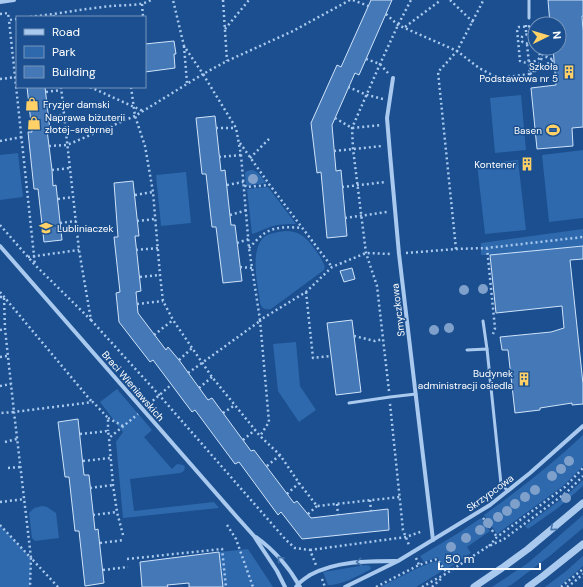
<svg xmlns="http://www.w3.org/2000/svg" width="583" height="587" viewBox="0 0 583 587" font-family="'DM Sans',sans-serif">
  <style>
    .green { fill: #2e69ad }
    .building { fill: #4478b7; stroke: #cfe3fa }
    .lines { fill: none; stroke-linecap: round; stroke-linejoin: round }
    .path { stroke: #a9c9ee; stroke-width: 2.5; stroke-dasharray: 2 3; stroke-linecap: butt }
    .service { stroke: #a9c9ee; stroke-width: 3 }
    .minor { stroke: #a9c9ee; stroke-width: 4 }
    .tertiary { stroke: #a9c9ee; stroke-width: 7 }
    .tree { fill: #7ea0ca }
    .oneway { stroke: #4674ac }
    .labels { text-anchor: middle; dominant-baseline: central; stroke-width: 3; stroke-linejoin: round; paint-order: stroke }
    .poi-label { font-size: 10px; fill: #fff; stroke: #1b4f8f; text-anchor: end }
    .street-label { font-size: 10px; fill: #fff; stroke: #1b4f8f }
  </style>
  <rect width="100%" height="100%" fill="#1b4f8f"/>
  <g class="green">
    <polygon points="521,95 526,150 495,153 490,98"/>
    <polygon points="583,150 583,218 549,222 542,155"/>
    <polygon points="18,153 23,197 0,200 0,155"/>
    <polygon points="518,160 526,230 485,234 477,164"/>
    <path d="M251 170C258 170 262 178 266 183L246 186 245 173 247 171Z"/>
    <polygon points="186,172 191,223 161,226 156,175"/>
    <path d="M268 187 296 224C287 224 278 224 270 227 264 229 259 232 252 234L247 189Z"/>
    <polygon points="583,229 583,246 490,255 481,255 481,243"/>
    <path d="M285 231C291 231 297 232 301 235 309 239 322 258 325 267L324 270 271 309C265 310 262 309 260 303 258 284 250 255 262 239 267 233 278 232 285 231Z"/>
    <polygon points="296,342 300,386 316,410 299,422 278,391 273,344"/>
    <polygon points="117,389 152,430 144,437 172,469 177,464 183,465 185,467 184,471 180,473 130,479 134,511 214,502 219,508 123,518 116,442 123,432 100,402"/>
    <path d="M583 435V466L563 486 497 534 484 515C519 490 552 464 583 435Z"/>
    <polygon points="583,480 583,486 558,508 528,529 525,526 567,495"/>
    <polygon points="42,506 47,507 56,513 59,538 35,541 32,538 29,513 34,508"/>
    <polygon points="583,515 583,528 551,555 511,585 507,587 492,587 528,563"/>
    <polygon points="481,518 490,531 467,547 471,553 446,570 437,557 424,562 420,556 460,532"/>
    <polygon points="0,525 31,558 30,587 0,587"/>
    <polygon points="248,549 273,587 223,587 219,552"/>
    <polygon points="583,556 583,566 559,587 545,587 565,572"/>
    <polygon points="436,561 442,571 416,587 380,587 420,567"/>
    <path d="M366 565 370 566 371 569C361 575 339 586 328 585L323 572Z"/>
  </g>
  <g class="building">
    <polygon points="371,0 392,0 359,75 355,73 332,125 336,171 341,170 347,236 327,238 321,172 317,173 311,123 337,65 341,67"/>
    <polygon points="548,0 583,0 583,16 582,16 583,31 583,127 572,128 573,146 537,149 531,88 556,85 553,48 559,48 559,24 550,24"/>
    <polygon points="174,41 176,54 174,54 175,68 145,72 145,44"/>
    <polygon points="27,87 45,87 50,130 47,130 52,170 53,186 56,185 62,240 44,242 38,189 34,189 28,132 32,132"/>
    <polygon points="215,116 221,171 225,170 231,225 235,225 242,281 223,283 216,227 212,227 206,174 202,174 196,118"/>
    <polygon points="133,181 139,236 135,236 141,291 136,292 138,313 166,350 168,347 179,360 208,400 212,398 251,451 254,450 294,503 297,501 311,518 388,509 389,530 302,539 281,512 278,515 239,462 235,464 195,410 192,412 153,360 150,362 119,322 116,293 120,292 114,237 118,237 114,183"/>
    <polygon points="583,246 583,259 570,260 583,384 583,404 572,405 572,403 540,408 540,410 515,413 508,350 502,350 500,337 551,332 564,328 562,306 496,313 490,255"/>
    <polygon points="352,268 355,279 344,282 340,271"/>
    <polygon points="352,320 361,392 336,395 327,323"/>
    <polygon points="78,419 84,475 89,475 95,530 98,529 104,583 85,586 79,531 75,531 69,477 65,477 58,422"/>
    <polygon points="219,552 223,587 189,587 189,583 167,585 168,587 142,587 140,562"/>
  </g>
  <g class="lines">
    <g class="path">
      <polyline points="223,0 227,61"/>
      <polyline points="350,0 293,31 227,61 203,74 236,128 241,155 249,248 260,320 306,292 332,267 366,253 391,254"/>
      <polyline points="353,0 368,6"/>
      <polyline points="450,0 473,22"/>
      <polyline points="142,4 143,17"/>
      <polyline points="0,14 8,13 9,20"/>
      <polyline points="386,14 398,25 457,51 479,68 498,78 530,74 527,44"/>
      <polyline points="30,17 53,14"/>
      <path d="M54 17 53 14C73 11 92 8 112 6 123 5 142 6 151 0"/>
      <polyline points="17,19 9,20 35,265"/>
      <polyline points="526,25 526,35"/>
      <path d="M535 26 519 27 517 29 520 61C524 64 533 62 538 60L540 57 539 48"/>
      <polyline points="405,27 441,0"/>
      <polyline points="225,29 249,0"/>
      <circle cx="526" cy="39" r="4.5"/>
      <polyline points="531,39 535,38"/>
      <polyline points="184,46 187,83"/>
      <path d="M542 48C543 62 539 65 530 74L554 60 542 55"/>
      <polyline points="366,59 380,64 388,73"/>
      <polyline points="0,79 17,77"/>
      <polyline points="90,87 143,111"/>
      <polyline points="131,87 135,116 145,146 153,192 160,275 163,301 173,320 212,377 260,436 280,455 299,483 317,506 400,497"/>
      <polyline points="348,87 367,95 383,99"/>
      <polyline points="46,92 61,90"/>
      <polyline points="49,117 64,115"/>
      <polyline points="335,118 352,128 381,125"/>
      <polyline points="216,128 236,128"/>
      <polyline points="0,141 22,137"/>
      <polyline points="240,143 269,184 332,267"/>
      <polyline points="49,146 67,145 135,116 203,74 184,46 173,0"/>
      <polyline points="334,151 382,146"/>
      <polyline points="219,157 241,155"/>
      <polyline points="250,158 269,139"/>
      <polyline points="52,170 70,168"/>
      <polyline points="227,185 243,182 246,187 269,185"/>
      <polyline points="342,187 386,182"/>
      <polyline points="135,195 153,192"/>
      <polyline points="58,199 73,197"/>
      <polyline points="230,215 247,210"/>
      <polyline points="345,218 387,212"/>
      <polyline points="137,221 155,219"/>
      <polyline points="60,223 76,221"/>
      <polyline points="0,225 35,265 91,320 79,250 61,87"/>
      <polyline points="237,243 249,239"/>
      <path d="M249 248C254 243 259 237 265 233 276 226 290 227 302 228"/>
      <polyline points="487,248 495,328 493,334"/>
      <polyline points="456,249 438,72 457,51 482,3 483,0"/>
      <polyline points="136,250 158,248"/>
      <polyline points="406,253 456,249 487,248 583,237"/>
      <polyline points="28,257 79,250"/>
      <polyline points="240,267 252,268"/>
      <polyline points="140,277 160,275"/>
      <polyline points="0,292 92,402"/>
      <polyline points="306,292 313,358 330,356"/>
      <polyline points="0,297 4,297 5,329 14,412 0,413"/>
      <polyline points="137,304 163,301"/>
      <polyline points="91,320 160,396 286,540 295,548 310,550 316,565"/>
      <polyline points="260,320 269,422 260,436"/>
      <polyline points="0,330 5,329"/>
      <polyline points="154,335 173,320"/>
      <polyline points="354,336 375,341 383,339"/>
      <polyline points="0,357 7,356"/>
      <polyline points="179,360 192,348"/>
      <polyline points="188,373 260,321"/>
      <polyline points="0,386 11,384"/>
      <polyline points="199,388 212,377"/>
      <polyline points="389,391 377,286 366,253 353,149 352,128 380,64 398,25 411,0"/>
      <polyline points="149,404 171,385"/>
      <polyline points="390,404 403,530 409,545"/>
      <polyline points="223,413 235,405"/>
      <polyline points="108,418 123,426"/>
      <polyline points="80,434 108,431 109,437"/>
      <polyline points="243,440 255,430"/>
      <polyline points="5,442 17,439"/>
      <polyline points="83,461 110,458"/>
      <polyline points="267,466 280,455"/>
      <polyline points="8,468 21,467"/>
      <polyline points="90,488 113,485"/>
      <polyline points="287,494 299,483"/>
      <polyline points="370,500 371,511"/>
      <polyline points="0,502 25,499"/>
      <polyline points="337,504 338,515"/>
      <polyline points="308,514 317,506"/>
      <polyline points="93,515 117,512"/>
      <polyline points="483,518 497,537"/>
      <polyline points="0,525 31,558 30,587"/>
      <polyline points="227,525 236,539 253,587"/>
      <polyline points="123,535 117,512 113,485 109,438 138,414"/>
      <polyline points="100,543 124,540"/>
      <polyline points="489,546 497,537 565,487 583,468"/>
      <polyline points="310,550 406,537 423,531"/>
      <polyline points="416,558 419,565"/>
      <polyline points="127,559 222,549 226,587"/>
      <polyline points="103,570 128,567"/>
      <polyline points="322,579 325,587"/>
      <polyline points="58,587 31,558 14,412 93,402 108,418 108,431"/>
      <polyline points="376,587 419,565 437,559 447,573"/>
      <polyline points="422,587 447,573 487,547 504,539 567,492 583,476"/>
      <polyline points="432,587 443,577"/>
      <polyline points="561,587 583,569"/>
      <polyline points="567,587 574,582 583,574"/>
    </g>
    <g class="service">
      <polyline points="529,0 529,18"/>
      <polyline points="483,321 487,349"/>
      <polyline points="467,350 487,349 501,484 508,491"/>
      <polyline points="349,403 390,397 416,394"/>
    </g>
    <g class="minor">
      <polyline points="0,2 14,0"/>
      <polyline points="393,78 387,118 390,154 399,254 433,540"/>
      <polyline points="0,246 236,516 254,536 277,571 285,587"/>
      <path d="M256 537C274 550 289 567 300 587"/>
      <path d="M296 587C299 582 304 579 310 575 336 561 367 561 396 561"/>
      <polyline points="345,587 398,561 490,505 530,473 583,426"/>
    </g>
    <g class="tertiary">
      <polyline points="474,587 502,568 528,549 583,503"/>
      <polyline points="528,587 543,576 583,544"/>
    </g>
  </g>
  <g class="tree">
    <circle cx="253" cy="179" r="5"/>
    <circle cx="483" cy="289" r="5"/>
    <circle cx="464" cy="290" r="5"/>
    <circle cx="449" cy="328" r="5"/>
    <circle cx="434" cy="330" r="5"/>
    <circle cx="569" cy="461" r="5"/>
    <circle cx="561" cy="469" r="5"/>
    <circle cx="552" cy="476" r="5"/>
    <circle cx="535" cy="490" r="5"/>
    <circle cx="525" cy="497" r="5"/>
    <circle cx="566" cy="498" r="5"/>
    <circle cx="515" cy="504" r="5"/>
    <circle cx="507" cy="511" r="5"/>
    <circle cx="498" cy="517" r="5"/>
    <circle cx="488" cy="523" r="5"/>
    <circle cx="480" cy="530" r="5"/>
    <circle cx="466" cy="538" r="5"/>
    <circle cx="451" cy="547" r="5"/>
  </g>
  <defs><path id="oneway-chevron" d="M-2-3.5L2.5 0L-2 3.5" fill="none" stroke-width="1.6" stroke-linecap="round" stroke-linejoin="round"/></defs>
  <g class="oneway">
    <use href="#oneway-chevron" transform="translate(553 528) rotate(140)"/>
    <use href="#oneway-chevron" transform="translate(280 559) rotate(-133)"/>
    <use href="#oneway-chevron" transform="translate(359 562) rotate(173)"/>
  </g>
  <defs>
    <g id="building-bare" transform="scale(1.08)"><path d="M-4-6H4V6H1V3H-1V6H-4ZM-2.5-4.3h1.7v1.8h-1.7ZM.8-4.3h1.7v1.8H.8ZM-2.5-1h1.7V.8h-1.7ZM.8-1h1.7V.8H.8Z" fill="#ffd166" stroke="#1b4f8f" stroke-width="2.5" paint-order="stroke"/></g>
    <g id="shop-bare" transform="scale(1.08)"><path d="M-5-2.5h2.3a2.7 3.5 0 0 1 5.4 0H5L5.5 6h-11ZM-1.5-2.5h3a1.5 2.3 0 0 0-3 0Z" fill="#ffd166" stroke="#1b4f8f" stroke-width="2.5" paint-order="stroke"/></g>
    <g id="stadium-bare" transform="scale(1.08)"><path d="M0-5a6.5 5 0 1 0 0 10a6.5 5 0 1 0 0-10ZM-3.5-1.8h7v3.6h-7Z" fill="#ffd166" stroke="#1b4f8f" stroke-width="2.5" paint-order="stroke"/></g>
    <g id="school-bare" transform="scale(1.08)"><path d="M0-5L7-2L0 1L-7-2ZM-4 1L0 2.5L4 1V4Q0 6-4 4Z" fill="#ffd166" stroke="#1b4f8f" stroke-width="2.5" paint-order="stroke"/></g>
  </defs>
  <g fill-rule="evenodd">
    <use href="#building-bare" x="569" y="72"/>
    <use href="#shop-bare" x="32" y="104"/>
    <use href="#shop-bare" x="34" y="123"/>
    <use href="#stadium-bare" x="553" y="130"/>
    <use href="#building-bare" x="527" y="164"/>
    <use href="#school-bare" x="46" y="228"/>
    <use href="#building-bare" x="524" y="379"/>
  </g>
  <g class="labels">
    <g class="poi-label">
      <text x="558" y="66">Szkoła<tspan x="558" dy="12">Podstawowa nr 5</tspan></text>
      <text x="43" y="104" text-anchor="start">Fryzjer damski</text>
      <text x="45" y="117" text-anchor="start">Naprawa biżuterii<tspan x="45" dy="12">złotej-srebrnej</tspan></text>
      <text x="542" y="130">Basen</text>
      <text x="516" y="164">Kontener</text>
      <text x="57" y="228" text-anchor="start">Lubliniaczek</text>
      <text x="513" y="373">Budynek<tspan x="513" dy="12">administracji osiedla</tspan></text>
    </g>
    <g class="street-label">
      <text transform="translate(398 310) rotate(-97)">Smyczkowa</text>
      <text transform="translate(133 386) rotate(49)">Braci Wieniawskich</text>
      <text transform="translate(490 493) rotate(-36)">Skrzypcowa</text>
    </g>
  </g>
  <rect x="16" y="16" width="130" height="72" fill="#1b4f8f" stroke="#7695bc"/>
  <rect x="24" y="29" width="20" height="6" fill="#a9c9ee" stroke="#7695bc"/>
  <text x="52" y="36" font-size="12" fill="#ffffff">Road</text>
  <rect x="24" y="46" width="20" height="12" fill="#2e69ad" stroke="#7695bc"/>
  <text x="52" y="56" font-size="12" fill="#ffffff">Park</text>
  <rect x="24" y="66" width="20" height="12" fill="#4478b7" stroke="#7695bc"/>
  <text x="52" y="76" font-size="12" fill="#ffffff">Building</text>
  <g transform="translate(547 36) rotate(85)"><circle r="19" fill="#1b4f8f" stroke="#7695bc"/>
  <path d="M0-3L7 15L0 10L-7 15Z" fill="#ffd166"/>
  <text y="-6" font-size="11" font-weight="bold" text-anchor="middle" fill="#ffffff">N</text>
  </g>
  <path d="M439 563v6h101v-6" fill="none" stroke="#ffffff" stroke-width="2"/>
  <text x="445" y="563" font-size="12" fill="#ffffff" stroke="#1b4f8f" stroke-width="3" paint-order="stroke">50 m</text>
</svg>
